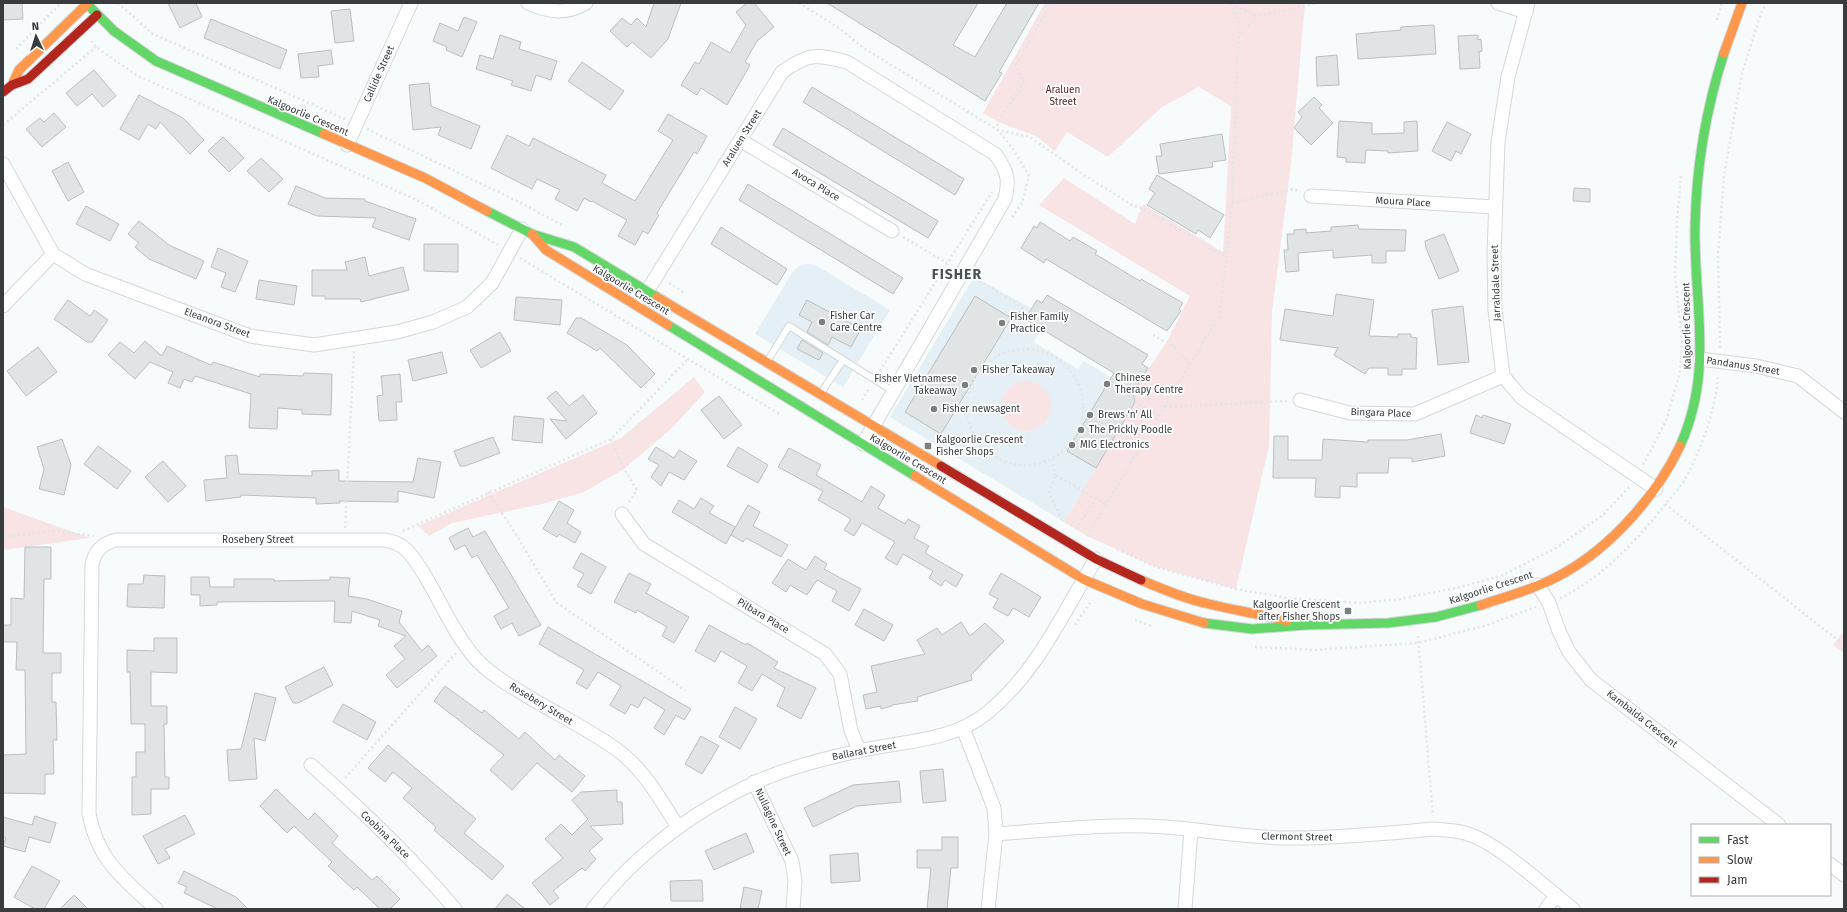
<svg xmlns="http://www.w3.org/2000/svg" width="1847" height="912" viewBox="0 0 1847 912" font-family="'Fira Sans',sans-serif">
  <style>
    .built { fill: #e4f0f5 }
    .green { fill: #f9e4e5 }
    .building { fill: #e0e4e5; stroke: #bbbfc0 }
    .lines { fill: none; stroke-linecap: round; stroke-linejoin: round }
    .lane-casing { stroke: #d5d8d9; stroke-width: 8 }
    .street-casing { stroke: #d5d8d9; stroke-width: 15 }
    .fast-casing { stroke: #d5d8d9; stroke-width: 11 }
    .slow-casing { stroke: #d5d8d9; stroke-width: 11 }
    .jam-casing { stroke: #d5d8d9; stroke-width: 11 }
    .path { stroke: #e3e5e6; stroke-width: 2.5; stroke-dasharray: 2 3; stroke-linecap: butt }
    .lane { stroke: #fefeff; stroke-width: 6 }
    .street { stroke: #fefeff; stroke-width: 13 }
    .fast { stroke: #63d668; stroke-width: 9 }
    .slow { stroke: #ff974d; stroke-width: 9 }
    .jam { stroke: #b3261e; stroke-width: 9 }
    .poi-dot { fill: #7b7f80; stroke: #fff; stroke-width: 1.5 }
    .labels { text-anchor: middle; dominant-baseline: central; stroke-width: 3.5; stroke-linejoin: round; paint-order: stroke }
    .street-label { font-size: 10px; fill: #383c3e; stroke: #fff }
    .park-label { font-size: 10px; fill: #581c22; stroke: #fff }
    .poi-label { font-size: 10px; fill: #383c3e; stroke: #fff; text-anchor: start }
    .district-label { font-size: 14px; font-weight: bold; letter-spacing: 1px; fill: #485154; stroke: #fff }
  </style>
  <rect width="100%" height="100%" fill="#f7fbfc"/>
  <g class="built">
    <polygon points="808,264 817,266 890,310 843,387 755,334 793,271 799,266"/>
    <polygon points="974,277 1031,308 1022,324 1038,334 1034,342 1078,369 1084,361 1133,391 1135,402 1064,522 890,417"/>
  </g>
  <g class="green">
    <polygon points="1045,3 1305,3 1291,164 1272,312 1269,446 1236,589 1156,567 1087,536 1064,522 1135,402 1133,391 1166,343 1190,296 1039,205 1064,178 1135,224 1143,204 1223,252 1231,106 1199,87 1162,107 1108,157 1067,132 1055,151 1036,136 998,122 983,113"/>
    <polygon points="694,377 705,392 671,429 624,469 584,492 546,503 452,523 429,536 418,526 621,438"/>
    <circle cx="1026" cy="406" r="25"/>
    <polygon points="3,507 90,538 3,550"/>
    <polygon points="1844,631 1844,653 1833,645"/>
  </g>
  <g class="building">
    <polygon points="3,3 22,3 23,19 3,20"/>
    <polygon points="168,3 196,3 202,17 180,28"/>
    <polygon points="654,3 681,3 668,39 651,58 632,42 627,47 610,31 622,18 631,25 637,18 646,27"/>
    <polygon points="747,3 754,3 774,27 757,41 745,62 750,65 727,105 701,88 697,95 681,85 695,62 699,64 711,42 730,53 746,25 736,12"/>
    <polygon points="827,3 978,3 953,45 975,57 1007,3 1039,3 999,72 1002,73 985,101"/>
    <polygon points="350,9 354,41 335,43 331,11"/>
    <polygon points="464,17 477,22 462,57 446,50 447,47 433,41 440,23 458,31"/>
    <polygon points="211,19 287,50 280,69 204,38"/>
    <polygon points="1434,25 1436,54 1358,59 1356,34 1401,30 1401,27"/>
    <polygon points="500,35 521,42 519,49 557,61 551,80 536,75 531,91 511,85 513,81 476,69 480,55 493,59"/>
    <polygon points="1478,35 1478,40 1481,39 1482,51 1479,52 1480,68 1460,69 1458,36"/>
    <polygon points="331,50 333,64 318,66 319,77 301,78 298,54"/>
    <polygon points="1337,55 1339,85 1317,86 1316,57"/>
    <polygon points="582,62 624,91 610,110 568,81"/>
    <polygon points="94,70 116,96 103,107 92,94 77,106 66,93"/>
    <polygon points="429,83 431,106 480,126 471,149 438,135 441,127 413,130 409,85"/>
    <polygon points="812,87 964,179 955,195 803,102"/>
    <polygon points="139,95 183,118 204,140 190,154 160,122 156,129 148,124 139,140 120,129"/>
    <polygon points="1314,97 1322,105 1319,108 1333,123 1311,145 1294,128 1302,117 1298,112"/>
    <polygon points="54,113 66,127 42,147 26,129 40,118 44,122"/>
    <polygon points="668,114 707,136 697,154 694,152 657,213 659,215 648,234 643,231 635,245 618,236 627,220 592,201 591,202 584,198 577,211 555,199 560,190 537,179 532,189 491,168 507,135 529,146 533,138 606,175 602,183 635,201 673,140 658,131"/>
    <polygon points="1339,121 1372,123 1372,134 1404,133 1404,122 1417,121 1418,151 1388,153 1388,151 1366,150 1365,163 1346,162 1346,158 1337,157"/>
    <polygon points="1447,122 1471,134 1461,154 1456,151 1451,161 1432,151"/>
    <polygon points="783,128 938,221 928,238 773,145"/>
    <polygon points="1222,134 1226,160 1212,162 1213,167 1159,174 1156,156 1162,156 1160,144"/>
    <polygon points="223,137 244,158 229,172 208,151"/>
    <polygon points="261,158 283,179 269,192 247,171"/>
    <polygon points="68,162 84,192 68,201 52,171"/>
    <polygon points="1157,175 1224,215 1210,238 1198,230 1196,234 1147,205 1155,193 1149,189"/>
    <polygon points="748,184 903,278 893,294 739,200"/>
    <polygon points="296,186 325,198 365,199 365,201 416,219 409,240 372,227 376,218 317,216 288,204"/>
    <polygon points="1574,188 1590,189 1590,202 1573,201"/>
    <polygon points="86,206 119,224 110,241 76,224"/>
    <polygon points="139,221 169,245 204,261 196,279 149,259 135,247 139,243 128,234"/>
    <polygon points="1040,222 1070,241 1073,237 1097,251 1095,254 1140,281 1141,279 1183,303 1179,309 1181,311 1167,331 1046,259 1044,263 1021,248 1034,226 1037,228"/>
    <polygon points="1358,225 1359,229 1406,230 1405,251 1386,251 1386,263 1372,263 1372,255 1333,258 1333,250 1298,253 1299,271 1286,272 1284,250 1288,250 1287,234 1294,234 1294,230 1306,229 1306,233 1331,231 1331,227"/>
    <polygon points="721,227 787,269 777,285 711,244"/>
    <polygon points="1444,234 1459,271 1439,279 1426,248 1425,241"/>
    <polygon points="424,244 458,244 458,272 424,271"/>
    <polygon points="218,248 248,261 235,292 221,287 226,273 211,267"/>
    <polygon points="365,257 369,276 403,267 409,290 361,302 360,299 325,299 325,296 312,296 312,270 347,270 345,262"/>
    <polygon points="259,280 297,286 294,305 256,299"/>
    <polygon points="1336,294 1374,300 1369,336 1398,337 1398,334 1411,334 1411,337 1417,338 1416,369 1402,369 1402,375 1388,375 1388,368 1369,368 1365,374 1334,355 1338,348 1280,340 1285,309 1333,316"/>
    <polygon points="1047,295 1148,355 1142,364 1148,368 1133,392 1135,402 1096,468 1067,451 1114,373 1025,319 1037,300 1042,303"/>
    <polygon points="975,296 1011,318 941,434 905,412"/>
    <polygon points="516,297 562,300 560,325 514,320"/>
    <polygon points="68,300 90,316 94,310 108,320 92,342 87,342 54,319"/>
    <polygon points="807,300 861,329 851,347 832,337 828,345 807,332 812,322 799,315"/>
    <polygon points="1463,306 1469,362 1438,365 1432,310"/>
    <polygon points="576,318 581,318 627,345 655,374 641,388 600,348 597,351 567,333"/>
    <polygon points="500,332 511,351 481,368 470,350"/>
    <polygon points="802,340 823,353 819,360 797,349"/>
    <polygon points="145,341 162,356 167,346 211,365 213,362 260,377 260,374 303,376 304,373 332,374 331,415 302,414 302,410 278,408 277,429 249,428 251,394 195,376 192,382 184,379 180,388 168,383 173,372 150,362 135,379 108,355 120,342 134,353"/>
    <polygon points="38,347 57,372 26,396 7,371"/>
    <polygon points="442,352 447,373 413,381 408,360"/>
    <polygon points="400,374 402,402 396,402 397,420 379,421 377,396 383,395 381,376"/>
    <polygon points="556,391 569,406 583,395 597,413 566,439 550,419 567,421 547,398"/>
    <polygon points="719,396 742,425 724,439 701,410"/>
    <polygon points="1476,415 1482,418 1483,415 1511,424 1504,444 1470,433"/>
    <polygon points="514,416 544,419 542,443 512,440"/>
    <polygon points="1441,434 1445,456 1412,462 1412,458 1389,458 1388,473 1357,473 1357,487 1340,486 1340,498 1315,497 1316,478 1273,478 1274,436 1288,436 1288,460 1322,460 1323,439 1368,442 1368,440 1407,440"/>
    <polygon points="493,437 500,453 465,466 460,466 454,451"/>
    <polygon points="62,439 71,465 64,495 39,489 44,469 37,447"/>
    <polygon points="98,446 131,471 117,489 84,464"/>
    <polygon points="656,447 674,458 679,450 697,461 684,480 669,472 661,486 651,477 659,465 648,459"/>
    <polygon points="738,447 768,465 758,483 727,466"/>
    <polygon points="789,448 821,465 816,475 862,502 871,486 885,495 878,508 905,524 908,519 920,526 914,538 929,546 925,553 963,575 956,587 945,580 941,586 929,578 933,571 903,554 897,565 885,558 895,542 862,523 854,536 844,530 851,519 818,500 823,491 778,467"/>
    <polygon points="237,455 239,474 312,476 312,471 339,470 339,481 413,482 418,458 441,462 434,498 398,491 398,502 339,501 340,503 316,504 316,498 241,495 241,497 206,501 204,480 227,478 225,456"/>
    <polygon points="163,461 186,486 168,502 145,477"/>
    <polygon points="701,498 714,506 709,513 735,527 726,544 672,512 679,500 694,509"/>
    <polygon points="559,501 574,510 567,523 581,532 575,543 559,534 557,537 543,529"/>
    <polygon points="748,505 760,512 753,526 788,545 781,557 746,538 743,542 731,535"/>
    <polygon points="468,528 473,537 485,531 541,625 519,636 512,623 501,629 494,616 509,608 477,555 472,558 465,545 455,550 449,538"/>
    <polygon points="25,547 51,547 51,579 44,579 43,653 61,653 61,673 52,673 52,702 56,702 57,740 53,740 54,774 45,774 45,794 3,793 3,755 26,754 25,670 16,670 17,642 3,642 3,625 11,625 11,598 24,599"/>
    <polygon points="581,553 606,567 591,594 577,586 584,574 573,568"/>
    <polygon points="815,556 827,564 824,569 861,589 849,611 832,601 837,591 817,580 807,595 790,585 786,592 772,583 788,559 806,570"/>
    <polygon points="629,573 651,584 646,593 689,617 674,643 662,636 667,627 637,610 636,613 614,602"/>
    <polygon points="1001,573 1041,597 1029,617 1013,608 1008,616 993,608 998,599 989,594"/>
    <polygon points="144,575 165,576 164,608 127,607 128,584 143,584"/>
    <polygon points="191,577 209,577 210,587 234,587 234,579 274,579 274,581 330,580 330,577 350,578 348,596 367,599 402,611 399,622 422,651 428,645 437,656 397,688 386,675 405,659 394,646 406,636 378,626 380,620 352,611 351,623 334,622 335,601 217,602 217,605 200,606 200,595 191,595"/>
    <polygon points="864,609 893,625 884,641 855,625"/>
    <polygon points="961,622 970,636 985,623 1004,641 971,675 972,680 917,697 918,701 892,705 892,706 881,709 881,706 866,709 863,695 877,692 871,666 925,654 917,640 937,628 942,635"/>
    <polygon points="709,625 746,645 747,643 778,662 774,668 816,688 801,719 777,706 785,688 762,674 752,691 738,683 747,666 721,651 715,662 695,651"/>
    <polygon points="548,627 691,709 684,720 676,715 664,735 654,728 665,710 644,697 638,708 631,704 625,714 610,705 621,686 598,672 587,689 576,683 584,670 539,644"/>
    <polygon points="154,638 177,638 177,673 151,672 151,706 167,706 167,724 164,724 165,777 169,777 169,789 151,789 151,814 132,815 132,777 136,777 136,752 145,752 145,724 131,724 130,672 127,672 127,650 154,651"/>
    <polygon points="324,667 333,685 298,703 293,703 285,687"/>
    <polygon points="445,686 482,713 484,710 519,739 525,732 555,760 559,755 585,776 572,792 537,763 512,790 490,770 504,755 434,701"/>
    <polygon points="255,693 276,698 265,741 254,738 257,779 229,781 227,750 241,749"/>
    <polygon points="343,704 376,722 367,740 333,722"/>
    <polygon points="735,707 757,719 740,749 719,737"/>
    <polygon points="701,736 719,746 702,774 685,764"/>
    <polygon points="388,745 476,819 464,833 504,866 492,880 434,830 436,827 403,798 412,788 393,772 385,782 368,768"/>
    <polygon points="943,769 946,801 923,803 920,771"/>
    <polygon points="899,781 901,802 857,806 813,827 804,808 853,785"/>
    <polygon points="276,789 308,820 315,813 338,836 332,843 372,880 377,876 400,899 390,909 380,909 357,887 354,890 328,866 332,862 294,826 287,833 260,806"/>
    <polygon points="617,790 617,802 622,802 623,824 590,826 603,839 589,851 596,859 585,871 582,868 553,891 559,898 550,905 532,883 563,858 545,839 561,824 572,835 588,819 572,800 581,792"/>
    <polygon points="185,815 195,834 165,849 170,858 158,864 143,836"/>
    <polygon points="35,816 56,823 50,843 29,837 25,852 3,846 6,838 3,837 3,817 32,825"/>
    <polygon points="746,833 754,852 714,870 705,851"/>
    <polygon points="942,837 958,837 958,868 951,868 947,909 927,909 931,868 917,868 917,850 942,850"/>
    <polygon points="858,853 860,881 831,883 830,855"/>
    <polygon points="32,866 60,881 44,909 35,909 14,897"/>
    <polygon points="184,871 236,897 248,909 218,909 184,893 187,887 178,883"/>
    <polygon points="702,880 703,901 671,901 670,881"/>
    <polygon points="744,887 762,891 758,909 740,909"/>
    <polygon points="507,894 525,909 495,909"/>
    <polygon points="74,895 88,909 60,909"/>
  </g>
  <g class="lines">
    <g class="lane-casing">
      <g id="lane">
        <polyline points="767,362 789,326 893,391"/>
        <polyline points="821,393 843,360"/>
      </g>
    </g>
    <g class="street-casing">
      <g id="street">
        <path d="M528 3C548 12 566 15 586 3"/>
        <polyline points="1498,3 1526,12"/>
        <polyline points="1528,3 1508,77 1498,142 1494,254 1495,310 1503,376 1522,398 1656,489"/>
        <polyline points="740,140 892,231"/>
        <polyline points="347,145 411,3"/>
        <polyline points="3,164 53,254 85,274 250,336 314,345 397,332 433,322 467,307 492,283 522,229"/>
        <polyline points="1311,196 1495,207"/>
        <path d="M643 298 782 72C809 53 816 54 847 62L995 154C1007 170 1010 179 1005 199L863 444"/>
        <polyline points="3,306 53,254"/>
        <polyline points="1700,359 1756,366 1798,376 1844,412"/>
        <polyline points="1300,400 1350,413 1415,414 1503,376"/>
        <polyline points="622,514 644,544 825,654 840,674 851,731 859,750"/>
        <polyline points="1538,585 1549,603 1559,631 1569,652 1591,680 1779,825"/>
        <polyline points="963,728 994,808 996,834 988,909"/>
        <path d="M311 765C362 810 411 857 455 909"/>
        <polyline points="754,782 792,861 795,881 793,909"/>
        <path d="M996 834C1053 830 1109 823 1165 827 1209 830 1252 839 1295 838 1341 838 1388 833 1434 829 1444 830 1455 830 1465 833 1496 841 1546 888 1573 909"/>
        <polyline points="1830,864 1844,875"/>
        <path d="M156 909C123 878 98 861 89 814L92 565C94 552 103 543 116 540H384C391 541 398 543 404 548 412 554 418 565 424 574 441 602 454 634 476 659 491 675 509 685 527 696 557 714 588 729 616 749 644 769 660 799 678 827"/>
        <path d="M593 909C609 889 627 869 646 853 678 825 716 801 754 783 784 769 826 758 859 751 901 741 951 742 987 713 1037 673 1063 612 1096 559"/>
        <polyline points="1185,909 1191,830"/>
        <polyline points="1546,909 1556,895"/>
      </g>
    </g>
    <g class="fast-casing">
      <g id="fast">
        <polyline points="86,3 114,31 156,61 324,134"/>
        <polyline points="487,211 532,234 574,247 657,297"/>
        <polyline points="668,325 915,476"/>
        <path d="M1680 446C1714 371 1694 306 1695 228 1696 169 1706 109 1724 53"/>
        <polyline points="1204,623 1252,629 1306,625 1388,623 1436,617 1481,605"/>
      </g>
    </g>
    <g class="slow-casing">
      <g id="slow">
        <polyline points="1724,53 1742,3"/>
        <polyline points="12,85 19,70 87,4"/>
        <polyline points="324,134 425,178 487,211"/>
        <polyline points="532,234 546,250 668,325"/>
        <polyline points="657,297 941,466"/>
        <polyline points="915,476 1083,579 1142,604 1204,623"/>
        <path d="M1141 580C1162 589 1183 598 1205 603 1232 610 1260 614 1287 621"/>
        <path d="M1481 605C1508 596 1538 588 1564 573 1611 547 1657 495 1680 446"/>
      </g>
    </g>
    <g class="jam-casing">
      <g id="jam">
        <polyline points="3,92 12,85 28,79 97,15"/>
        <polyline points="941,466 1096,559 1141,580"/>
      </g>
    </g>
    <g class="path">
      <polyline points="118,3 153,34 345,119"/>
      <polyline points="799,3 839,28 865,49 998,130 1030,137 1084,175 1134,206 1141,208 1226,257"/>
      <polyline points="1231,4 1258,16"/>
      <polyline points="1717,20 1722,3"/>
      <polyline points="1238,37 1258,16 1317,3"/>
      <polyline points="91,41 96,47 136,75 419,201 498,245"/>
      <polyline points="16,49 59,5"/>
      <polyline points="1016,65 1051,3"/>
      <polyline points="3,125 96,47"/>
      <polyline points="367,129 519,202 562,225"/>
      <polyline points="1232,203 1294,189 1300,192"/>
      <polyline points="1012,217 1022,203 1029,176 1015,152 998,130 998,122 1024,83 1016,65 1013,62"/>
      <polyline points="903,237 947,263"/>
      <polyline points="520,258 781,415"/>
      <polyline points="975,278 1022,307 1014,319"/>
      <polyline points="669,283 686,294"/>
      <polyline points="1153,335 1173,346 1190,364"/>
      <polyline points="1720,348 1718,256 1724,175 1742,73 1761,13 1766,3"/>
      <circle cx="1025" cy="407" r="58"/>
      <polyline points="880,371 992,192"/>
      <polyline points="1102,383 1105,385"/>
      <polyline points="862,400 870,387"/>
      <polyline points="1135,402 1159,416"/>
      <polyline points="1165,407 1287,401"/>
      <polyline points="611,439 624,469 637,490 628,504"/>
      <polyline points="939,447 947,434 976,438"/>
      <polyline points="1053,459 1055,475"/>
      <polyline points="1643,465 1666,421 1680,372 1682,342 1675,274 1677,222 1681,174"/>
      <polyline points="488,492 514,531 557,603 685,690"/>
      <polyline points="1665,504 1844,645"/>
      <polyline points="1062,520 1049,492 1055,475 1106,504"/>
      <polyline points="345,528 354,351"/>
      <polyline points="1076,529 1096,499"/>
      <polyline points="403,531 611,439 688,359"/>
      <polyline points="1087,536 1220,314 1232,203 1239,23 1230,3"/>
      <polyline points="3,537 55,531 94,536"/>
      <polyline points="1117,549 1156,567 1236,589 1287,598 1360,603 1400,599 1461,587 1503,575 1556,548 1603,515 1630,486"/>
      <path d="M1560 598C1600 580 1638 539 1665 505 1671 497 1679 489 1684 481 1702 448 1715 412 1718 375"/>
      <polyline points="1135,620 1154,627"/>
      <polyline points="1075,625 1092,600"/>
      <polyline points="1418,636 1433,816"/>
      <polyline points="1255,647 1315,650 1418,643 1487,625 1536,607"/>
      <polyline points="345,778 456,653"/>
    </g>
    <use href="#lane" class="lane"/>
    <use href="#street" class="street"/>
    <use href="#fast" class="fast"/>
    <use href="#slow" class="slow"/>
    <use href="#jam" class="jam"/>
  </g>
  <g class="poi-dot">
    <circle cx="822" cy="322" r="4"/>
    <circle cx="1002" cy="323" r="4"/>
    <circle cx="974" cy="370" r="4"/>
    <circle cx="1107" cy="384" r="4"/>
    <circle cx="965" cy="385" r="4"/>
    <circle cx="934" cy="409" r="4"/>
    <circle cx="1090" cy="415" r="4"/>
    <circle cx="1081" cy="430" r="4"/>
    <circle cx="1072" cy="445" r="4"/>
    <rect x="924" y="442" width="8" height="8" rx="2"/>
    <rect x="1344" y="607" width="8" height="8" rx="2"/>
  </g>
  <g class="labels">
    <g class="street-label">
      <text transform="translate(379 74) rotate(-66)">Callide Street</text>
      <text transform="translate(308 116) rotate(23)">Kalgoorlie Crescent</text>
      <text transform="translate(742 138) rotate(-58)">Araluen Street</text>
      <text transform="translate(816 185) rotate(31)">Avoca Place</text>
      <text transform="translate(1403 202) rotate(3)">Moura Place</text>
      <text transform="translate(1496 283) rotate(-92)">Jarrahdale Street</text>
      <text transform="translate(631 290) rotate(31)">Kalgoorlie Crescent</text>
      <text transform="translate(217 323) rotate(20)">Eleanora Street</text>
      <text transform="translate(1687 326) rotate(-91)">Kalgoorlie Crescent</text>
      <text transform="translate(1743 366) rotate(9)">Pandanus Street</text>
      <text transform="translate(1381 413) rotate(2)">Bingara Place</text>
      <text transform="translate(908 459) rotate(31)">Kalgoorlie Crescent</text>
      <text x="258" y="540">Rosebery Street</text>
      <text transform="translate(1491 588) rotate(-18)">Kalgoorlie Crescent</text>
      <text transform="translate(763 616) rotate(31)">Pilbara Place</text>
      <text transform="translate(541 704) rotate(31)">Rosebery Street</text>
      <text transform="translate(1642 719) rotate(38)">Kambalda Crescent</text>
      <text transform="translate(864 751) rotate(-11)">Ballarat Street</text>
      <text transform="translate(773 822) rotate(65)">Nullagine Street</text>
      <text transform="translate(385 835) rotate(44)">Coobina Place</text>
      <text transform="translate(1297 837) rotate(1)">Clermont Street</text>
    </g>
    <g class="park-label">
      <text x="1063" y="90">Araluen<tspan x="1063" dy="12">Street</tspan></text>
    </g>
    <g class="poi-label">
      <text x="830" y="316">Fisher Car<tspan x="830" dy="12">Care Centre</tspan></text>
      <text x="1010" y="317">Fisher Family<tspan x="1010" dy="12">Practice</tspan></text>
      <text x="982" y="370">Fisher Takeaway</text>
      <text x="1115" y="378">Chinese<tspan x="1115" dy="12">Therapy Centre</tspan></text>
      <text x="957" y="379" text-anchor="end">Fisher Vietnamese<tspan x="957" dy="12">Takeaway</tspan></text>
      <text x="942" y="409">Fisher newsagent</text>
      <text x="1098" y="415">Brews ‘n’ All</text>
      <text x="1089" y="430">The Prickly Poodle</text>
      <text x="936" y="440">Kalgoorlie Crescent<tspan x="936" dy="12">Fisher Shops</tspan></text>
      <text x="1080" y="445">MIG Electronics</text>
      <text x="1340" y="605" text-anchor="end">Kalgoorlie Crescent<tspan x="1340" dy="12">after Fisher Shops</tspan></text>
    </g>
    <g class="district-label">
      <text x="957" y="274">FISHER</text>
    </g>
  </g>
  <rect width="1847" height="912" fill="none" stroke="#383c3e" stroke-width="8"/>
  <rect x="1691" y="824" width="140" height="72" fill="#ffffff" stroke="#afb1b2"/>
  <rect x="1699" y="837" width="20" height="6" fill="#63d668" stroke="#afb1b2"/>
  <text x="1727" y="844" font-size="12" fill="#383c3e">Fast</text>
  <rect x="1699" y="857" width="20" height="6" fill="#ff974d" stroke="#afb1b2"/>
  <text x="1727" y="864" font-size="12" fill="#383c3e">Slow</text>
  <rect x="1699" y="877" width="20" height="6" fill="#b3261e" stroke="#afb1b2"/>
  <text x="1727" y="884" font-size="12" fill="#383c3e">Jam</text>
  <g transform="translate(36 36) rotate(356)" stroke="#ffffff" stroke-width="3" paint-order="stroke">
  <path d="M0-3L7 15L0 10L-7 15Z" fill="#383c3e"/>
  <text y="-6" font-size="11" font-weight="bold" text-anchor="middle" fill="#383c3e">N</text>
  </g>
</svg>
